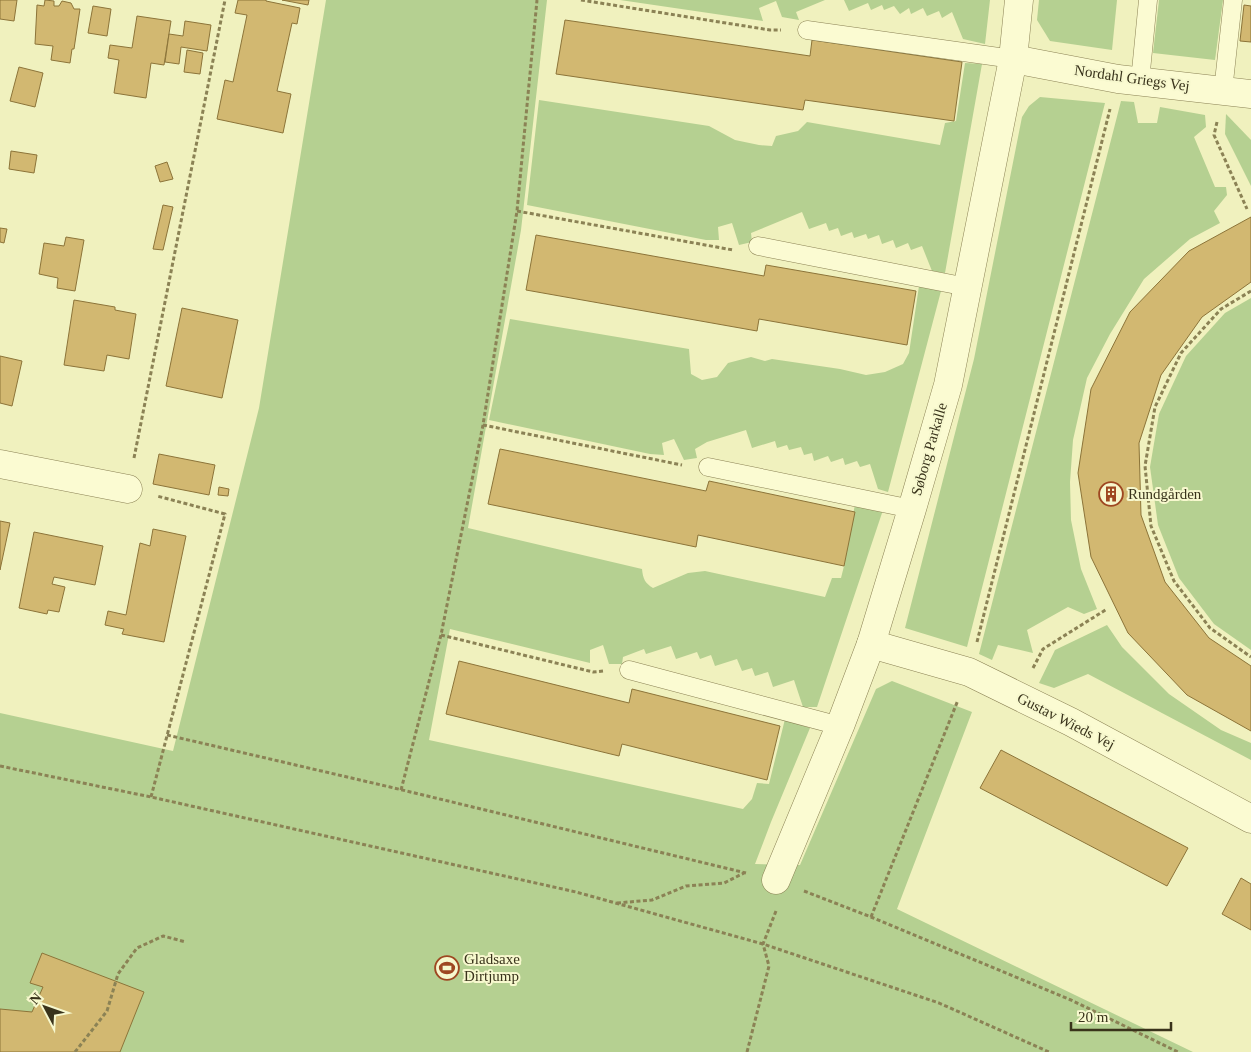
<svg xmlns="http://www.w3.org/2000/svg" width="1251" height="1052" viewBox="0 0 1251 1052" font-family="'Times New Roman',serif">
  <style>
    .green { fill: #b5d091 }
    .building { fill: #d2b871; stroke: #8c7439 }
    .lines { fill: none; stroke-linecap: round; stroke-linejoin: round }
    .lane-casing { stroke: #8b8255; stroke-width: 19 }
    .street-casing { stroke: #8b8255; stroke-width: 29 }
    .path { stroke: #8b8255; stroke-width: 3; stroke-dasharray: 4 2.5; stroke-linecap: butt }
    .lane { stroke: #fbfbd2; stroke-width: 18 }
    .street { stroke: #fbfbd2; stroke-width: 28 }
    .labels { text-anchor: middle; dominant-baseline: central; stroke-width: 4; stroke-linejoin: round; paint-order: stroke }
    .street-label { font-size: 15px; fill: #39331b; stroke: #f7f8ce }
    .poi-label { font-size: 15px; fill: #39331b; stroke: #f7f8ce; text-anchor: start }
  </style>
  <rect width="100%" height="100%" fill="#f0f1be"/>
  <g class="green">
    <path d="M326 0H547L521 230 468 528 642 569C643 579 645 583 653 588L688 573 705 571 825 597 832 578H841L844 566 855 504 883 510 817 707H803L794 680 773 687 768 672 755 676 752 668 742 671 737 659 715 666 711 655 700 659 697 652 676 659 671 646 646 654 644 649 623 657 622 664H609L603 645 590 650V663L450 629 429 740 743 809 752 799 757 783 769 784 785 719 810 728 771 822 755 864 800 865 876 689 892 681 972 712 897 909 1193 1052H0V713L173 751 259 408Z"/>
    <polygon points="620,0 825,0 796,12 799,20 782,17 776,1 759,8 763,21"/>
    <polygon points="844,0 990,0 985,44 963,39 952,12 942,18 939,11 927,16 923,8 911,14 909,8 900,14 894,6 884,10 882,5 871,10 868,3 849,11"/>
    <polygon points="1039,0 1117,0 1112,50 1050,41 1037,20"/>
    <polygon points="1159,0 1223,0 1215,60 1153,53"/>
    <polygon points="965,63 982,64 945,273 932,271 922,246 911,250 908,243 896,248 893,240 882,244 879,235 868,239 866,234 854,238 852,232 841,236 838,228 829,231 826,223 809,229 802,212 751,233 752,242 739,245 732,223 718,227 719,240 706,240 527,205 539,100 709,126 735,140 759,145 772,146 776,136 798,131 807,122 940,145 945,123 956,121"/>
    <polygon points="1040,97 1105,103 967,647 905,628 974,359 1022,117 1029,106"/>
    <polygon points="1121,101 1134,102 1138,123 1157,123 1160,107 1205,115 1206,127 1194,137 1215,187 1226,187 1227,195 1214,211 1220,223 1190,239 1144,279 1110,334 1087,378 1073,440 1070,482 1071,520 1081,569 1097,609 1084,614 1068,607 1027,630 1033,653 998,645 992,660 979,654"/>
    <polygon points="1226,114 1251,140 1251,186 1225,134"/>
    <polygon points="919,286 941,291 888,492 878,489 870,464 860,467 857,461 845,465 843,458 831,462 828,456 814,461 812,453 804,455 801,447 789,450 787,445 777,448 775,441 752,448 746,430 707,442 695,449 697,458 684,460 674,439 662,443 664,455 650,454 489,420 510,319 689,349 691,374 702,380 717,377 728,363 751,357 765,361 772,359 840,369 866,375 885,372 903,364 909,353"/>
    <polygon points="1251,298 1251,650 1214,624 1179,578 1158,525 1150,467 1159,414 1186,356 1225,313"/>
    <polygon points="1107,625 1122,647 1169,694 1221,730 1251,743 1251,760 1088,674 1054,688 1039,683 1055,650"/>
  </g>
  <g class="building">
    <polygon points="0,0 17,0 14,21 0,19"/>
    <polygon points="45,0 54,1 54,6 59,6 62,1 71,3 74,9 80,9 74,49 72,49 70,63 51,60 53,46 35,44 37,5 44,6"/>
    <polygon points="238,0 266,0 266,1 300,8 297,24 292,23 277,91 291,94 283,133 217,119 225,80 233,82 247,15 235,13"/>
    <polygon points="282,0 309,0 308,5"/>
    <polygon points="1244,5 1251,6 1251,42 1240,41"/>
    <polygon points="93,6 111,9 107,36 88,33"/>
    <polygon points="137,16 171,21 164,65 151,63 146,98 114,93 119,60 108,58 110,45 132,48"/>
    <polygon points="565,20 810,56 812,40 962,62 954,121 805,100 803,110 556,74"/>
    <polygon points="185,21 211,25 207,51 181,47 179,64 165,62 169,34 183,36"/>
    <polygon points="187,50 203,53 200,74 184,72"/>
    <polygon points="19,67 43,73 35,107 10,101"/>
    <polygon points="11,151 37,155 34,173 9,169"/>
    <polygon points="167,162 173,179 160,182 155,166"/>
    <polygon points="163,205 173,207 163,250 153,249"/>
    <polygon points="1251,217 1251,282 1202,317 1161,375 1139,443 1141,515 1165,582 1209,638 1251,666 1251,731 1187,695 1128,633 1091,557 1078,473 1091,389 1130,312 1189,251"/>
    <polygon points="0,228 7,229 4,243 0,242"/>
    <polygon points="536,235 764,276 766,265 916,291 907,345 759,319 757,331 526,290"/>
    <polygon points="66,237 84,240 75,291 57,288 58,278 39,274 44,243 64,246"/>
    <polygon points="74,300 115,307 115,310 136,314 129,359 107,355 104,371 64,365"/>
    <polygon points="182,308 238,320 222,398 166,386"/>
    <polygon points="0,356 22,361 12,406 0,403"/>
    <polygon points="500,449 706,491 709,481 855,512 844,566 698,535 696,547 488,504"/>
    <polygon points="159,454 215,465 209,495 153,484"/>
    <polygon points="219,487 229,489 228,496 218,495"/>
    <polygon points="0,521 10,523 0,570"/>
    <polygon points="153,529 186,536 164,642 122,634 124,629 105,625 108,611 126,615 140,543 150,546"/>
    <polygon points="34,532 103,546 95,585 54,577 52,584 65,587 59,612 48,610 47,614 19,608"/>
    <polygon points="459,661 629,703 632,689 780,726 767,780 622,744 619,756 446,714"/>
    <polygon points="1001,750 1188,848 1167,886 980,788"/>
    <polygon points="1241,878 1251,884 1251,930 1222,914"/>
    <polygon points="42,953 144,992 120,1052 0,1052 0,1009 32,1012 43,987 30,983"/>
  </g>
  <g class="lines">
    <g class="lane-casing">
      <g id="lane">
        <polyline points="807,30 1013,59"/>
        <polyline points="1140,81 1148,0"/>
        <polyline points="1223,91 1233,0"/>
        <polyline points="758,246 967,287"/>
        <polyline points="708,467 912,509"/>
        <polyline points="629,670 840,726"/>
      </g>
    </g>
    <g class="street-casing">
      <g id="street">
        <polyline points="1013,59 1118,79 1251,94"/>
        <polyline points="0,464 128,489"/>
        <polyline points="871,644 969,672 1071,722 1251,819"/>
        <polyline points="776,880 840,726 871,644 912,509 948,385 1013,59 1019,0"/>
      </g>
    </g>
    <g class="path">
      <polyline points="581,0 770,30 781,30"/>
      <polyline points="1217,122 1214,135 1247,209"/>
      <polyline points="517,211 733,250"/>
      <polyline points="1251,291 1221,309 1181,353 1155,407 1145,466 1151,526 1174,581 1210,628 1251,657"/>
      <polyline points="483,425 682,465"/>
      <polyline points="134,458 225,0"/>
      <polyline points="441,635 593,672 603,671"/>
      <polyline points="977,642 1110,109"/>
      <polyline points="1033,668 1043,649 1107,609"/>
      <polyline points="167,735 390,787 746,873"/>
      <polyline points="0,766 151,797 576,892 763,944 939,1003 1049,1052"/>
      <polyline points="401,790 441,635 483,425 517,211 537,0"/>
      <polyline points="151,797 225,514 157,496"/>
      <polyline points="804,891 871,917 1071,1000 1178,1052"/>
      <polyline points="617,903 652,900 686,886 724,883 744,873"/>
      <polyline points="871,917 958,700"/>
      <polyline points="75,1052 107,1011 118,974 137,948 163,936 186,942"/>
      <polyline points="747,1052 769,966 763,944 776,911"/>
    </g>
    <use href="#lane" class="lane"/>
    <use href="#street" class="street"/>
  </g>
  <defs>
    <g id="building-ring" transform="scale(1.25)"><circle r="9.5" fill="#f7f8ce" stroke="#9e4721" stroke-width="1.5"/><path d="M-4-6H4V6H1V3H-1V6H-4ZM-2.5-4.3h1.7v1.8h-1.7ZM.8-4.3h1.7v1.8H.8ZM-2.5-1h1.7V.8h-1.7ZM.8-1h1.7V.8H.8Z" fill="#9e4721"/></g>
    <g id="stadium-ring" transform="scale(1.25)"><circle r="9.5" fill="#f7f8ce" stroke="#9e4721" stroke-width="1.5"/><path d="M0-5a6.5 5 0 1 0 0 10a6.5 5 0 1 0 0-10ZM-3.5-1.8h7v3.6h-7Z" fill="#9e4721"/></g>
  </defs>
  <g fill-rule="evenodd">
    <use href="#building-ring" x="1111" y="494"/>
    <use href="#stadium-ring" x="447" y="968"/>
  </g>
  <g class="labels">
    <g class="street-label">
      <text transform="translate(1132 78) rotate(8)">Nordahl Griegs Vej</text>
      <text transform="translate(929 449) rotate(-74)">Søborg Parkalle</text>
      <text transform="translate(1066 721) rotate(27)">Gustav Wieds Vej</text>
    </g>
    <g class="poi-label">
      <text x="1128" y="494">Rundgården</text>
      <text x="464" y="959">Gladsaxe<tspan x="464" dy="17">Dirtjump</tspan></text>
    </g>
  </g>
  <g transform="translate(45 1007) rotate(311)" stroke="#f7f8ce" stroke-width="4" paint-order="stroke">
  <path d="M0-4L9 19L0 12L-9 19Z" fill="#39331b"/>
  <text y="-8" font-size="14" font-weight="bold" text-anchor="middle" fill="#39331b">N</text>
  </g>
  <path d="M1071 1022v8h100v-8" fill="none" stroke="#39331b" stroke-width="2.5"/>
  <text x="1078" y="1022" font-size="15" fill="#39331b" stroke="#f7f8ce" stroke-width="4" paint-order="stroke">20 m</text>
</svg>
